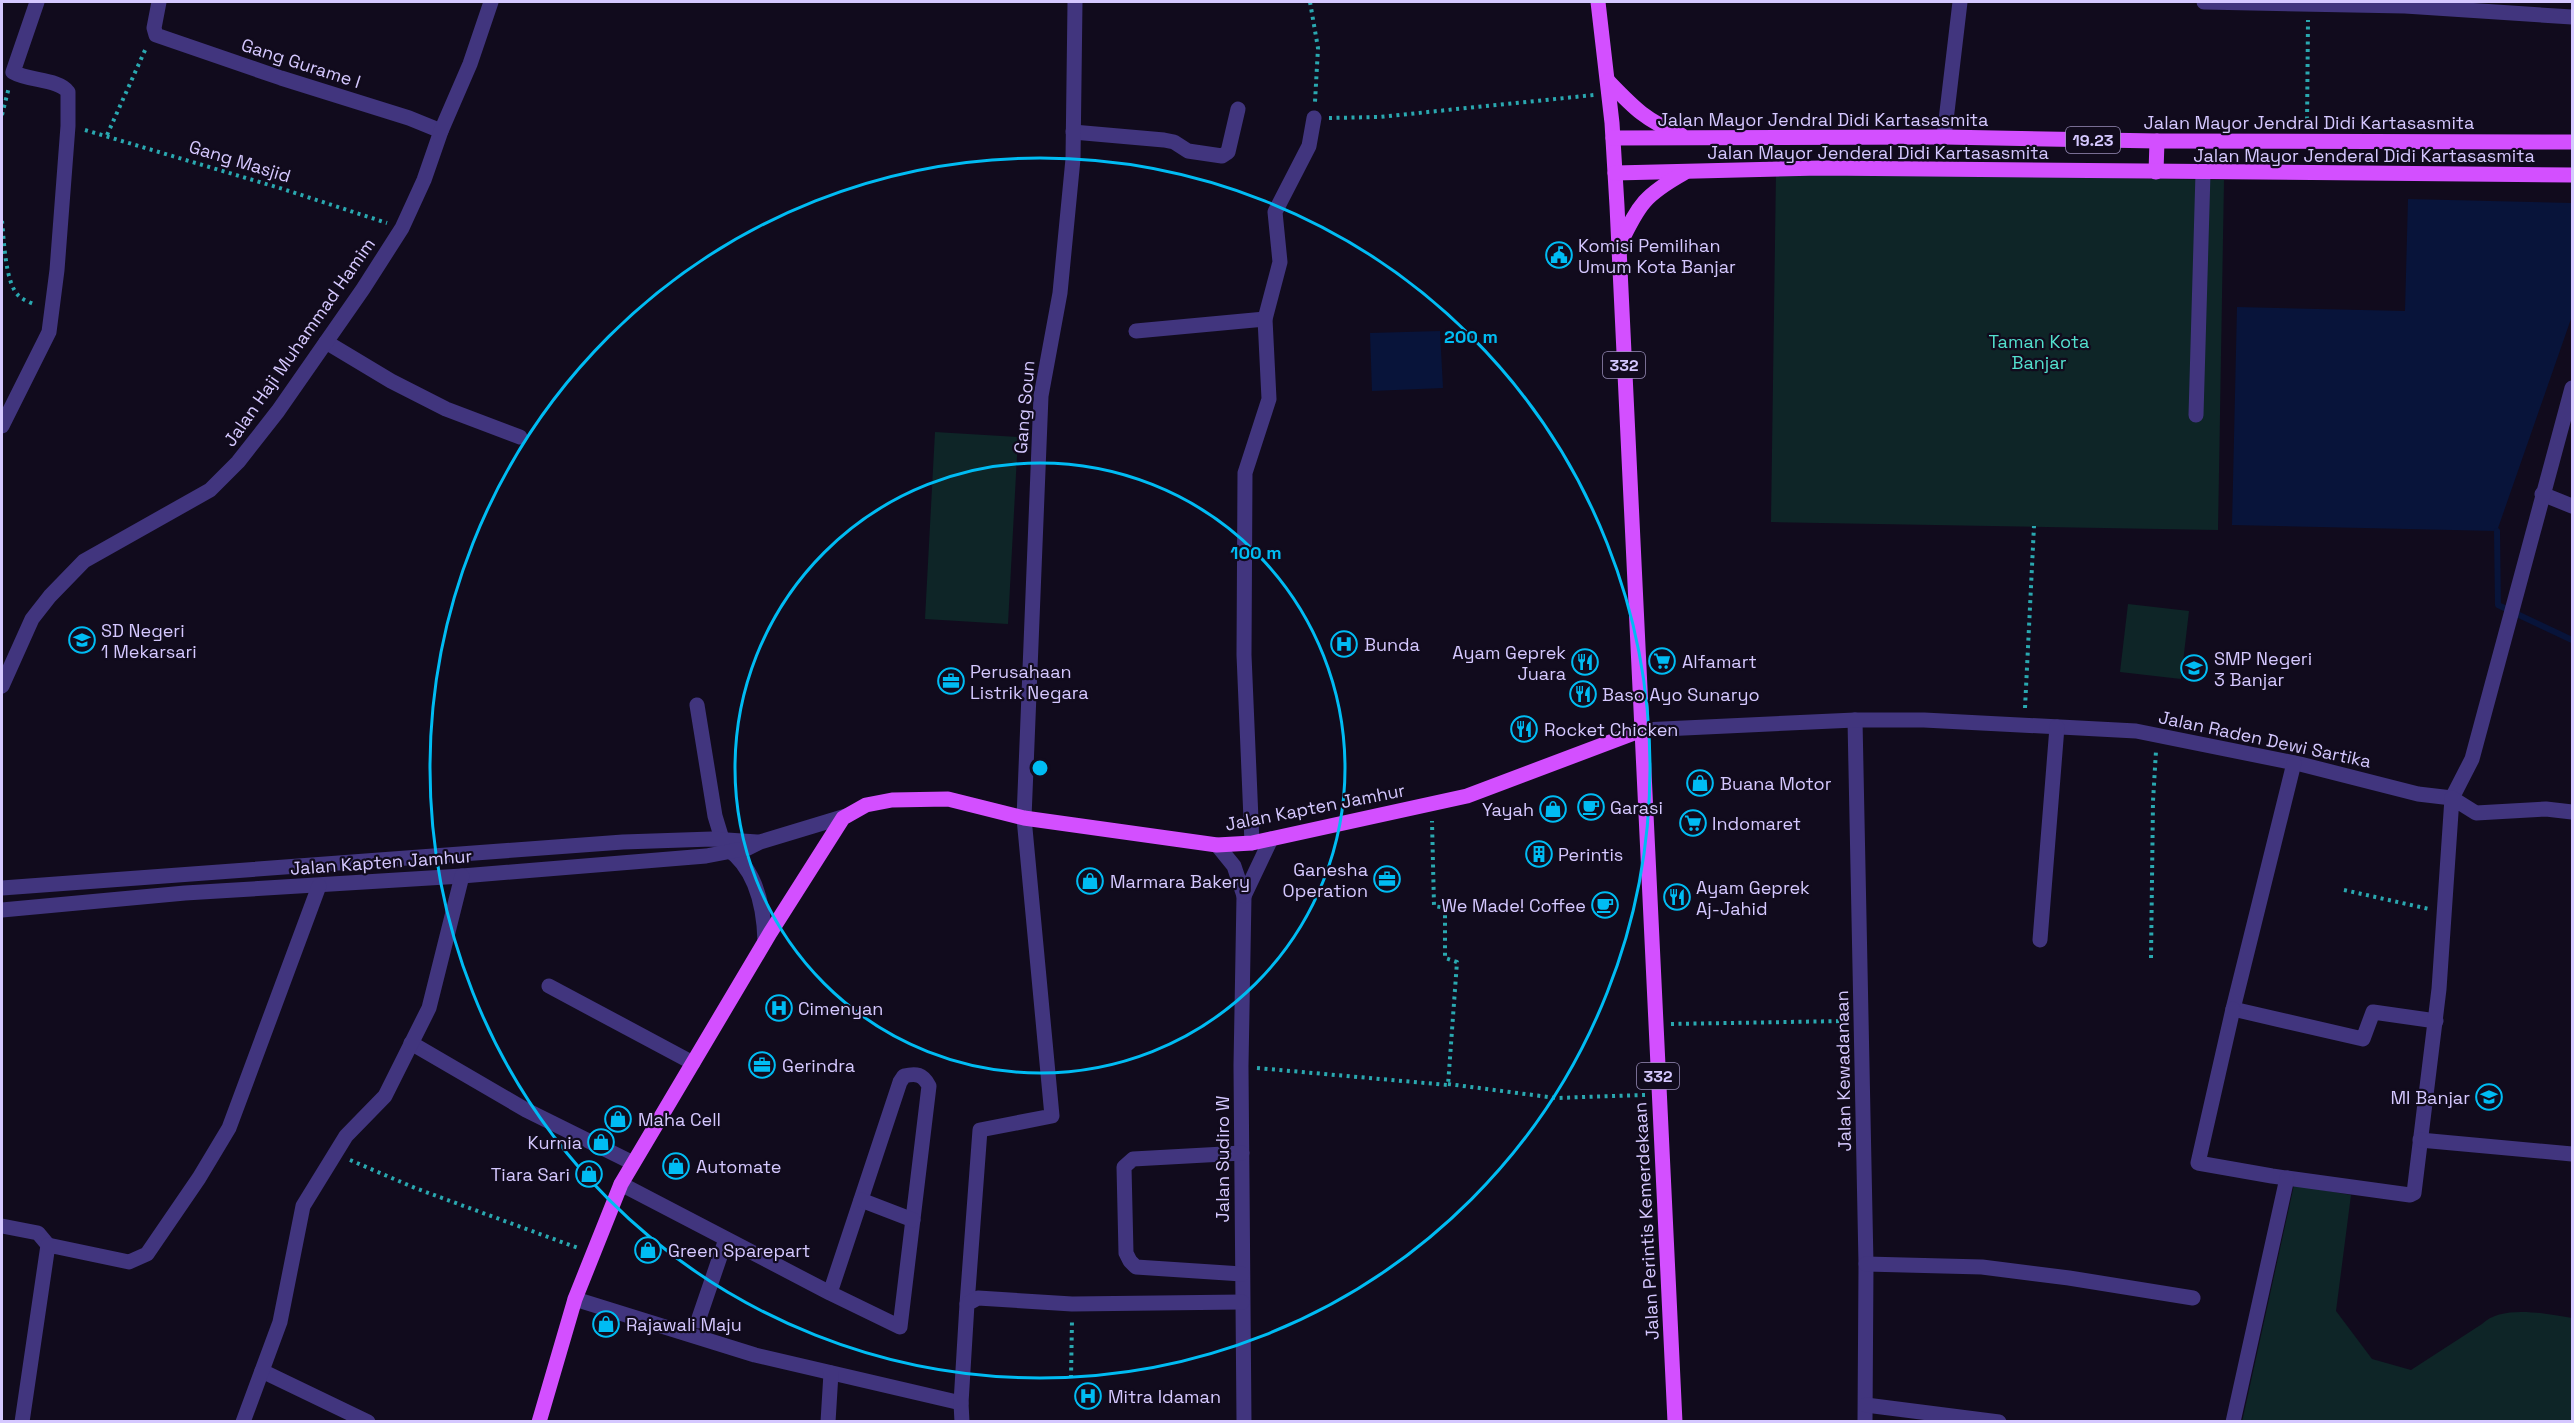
<svg xmlns="http://www.w3.org/2000/svg" width="2574" height="1423" viewBox="0 0 2574 1423" font-family="'Space Grotesk',sans-serif">
  <style>
    .green { fill: #0e2527 }
    .water { fill: #08143a }
    .lines { fill: none; stroke-linecap: round; stroke-linejoin: round }
    .stream { stroke: #08143a; stroke-width: 6 }
    .path { stroke: #2aa8b0; stroke-width: 4; stroke-dasharray: 3 4.5; stroke-linecap: butt }
    .minor { stroke: #41357e; stroke-width: 15 }
    .major { stroke: #d34fff; stroke-width: 15 }
    .ring { fill: none; stroke: #00bcf3; stroke-width: 3 }
    .labels { text-anchor: middle; dominant-baseline: central; stroke-width: 4.5; stroke-linejoin: round; paint-order: stroke }
    .shield { fill: #110b1d; stroke: #9a8fbb; stroke-width: 1.5 }
    .shield-label { font-size: 16px; font-weight: bold; fill: #d5c8ff }
    .street-label { font-size: 18px; fill: #d5c8ff; stroke: #110b1d }
    .poi-label { font-size: 18px; fill: #d5c8ff; stroke: #110b1d; text-anchor: start }
    .park-label { font-size: 18px; fill: #53e0ce; stroke: #110b1d }
    .centre { fill: #00bcf3; stroke: #110b1d; stroke-width: 3 }
    .ring-label { font-size: 18px; text-anchor: middle; font-weight: bold; fill: #00bcf3; stroke: #110b1d; stroke-width: 4.5; stroke-linejoin: round; paint-order: stroke }
  </style>
  <rect width="100%" height="100%" fill="#110b1d"/>
  <g class="green">
    <polygon points="1776,172 2224,180 2218,530 1771,522"/>
    <polygon points="935,432 1018,437 1008,624 925,619"/>
    <polygon points="2128,604 2189,611 2181,679 2120,672"/>
    <path d="M2294 1185 2351 1195 2336 1311 2372 1359 2411 1370 2482 1324C2502 1304 2547 1314 2572 1318V1421L2242 1422Z"/>
  </g>
  <g class="water">
    <polygon points="2408,199 2572,203 2572,316 2497,531 2232,525 2237,307 2405,311"/>
    <polygon points="1440,331 1443,388 1372,391 1370,333"/>
  </g>
  <g class="lines">
    <polyline class="stream" points="2497,531 2498,605 2572,640"/>
    <g class="path">
      <polyline points="1310,2 1318,48 1315,102"/>
      <polyline points="2,115 9,87"/>
      <polyline points="1329,118 1379,117 1594,95"/>
      <polyline points="2307,127 2308,20"/>
      <polyline points="85,130 283,189 387,223"/>
      <polyline points="107,135 146,48"/>
      <path d="M2 221C4 239 5 284 19 296 23 300 31 303 36 305"/>
      <polyline points="2025,708 2034,526"/>
      <polyline points="2344,890 2429,909"/>
      <polyline points="2151,958 2153,801 2156,751"/>
      <polyline points="1671,1024 1844,1021"/>
      <polyline points="1257,1068 1448,1085 1457,962 1445,958 1445,908 1434,906 1432,821"/>
      <polyline points="1448,1084 1556,1098 1645,1095"/>
      <polyline points="350,1160 415,1188 578,1248"/>
      <polyline points="1071,1378 1072,1320"/>
    </g>
    <g class="minor">
      <polyline points="159,2 154,28 156,35 281,78 409,118 441,131"/>
      <polyline points="2204,2 2405,6 2572,17"/>
      <polyline points="1073,132 1164,140 1174,142 1188,151 1222,156 1228,152 1238,109"/>
      <polyline points="1944,137 1960,2"/>
      <polyline points="1136,331 1265,319"/>
      <polyline points="326,342 391,381 446,409 520,437"/>
      <polyline points="2196,415 2203,173"/>
      <path d="M2 426 49 332 57 270 68 126V92C59 79 28 81 13 72L37 2"/>
      <polyline points="2542,494 2572,506"/>
      <polyline points="2,686 32,619 50,596 84,561 210,490 238,462 278,411 363,289 402,228 424,180 441,131 470,64 491,2"/>
      <polyline points="697,705 715,816 722,839"/>
      <polyline points="1855,720 1866,1264 1865,1422"/>
      <polyline points="1642,730 1855,720 1924,720 2136,731 2300,764 2418,794 2452,798 2472,759 2572,388"/>
      <polyline points="2294,763 2233,1009 2363,1039 2373,1012 2436,1021"/>
      <polyline points="1252,843 1244,655 1245,473 1269,399 1265,319 1280,262 1275,212 1309,146 1314,118"/>
      <polyline points="1217,845 1234,866 1244,896 1241,1066 1244,1422"/>
      <path d="M726 848C756 868 764 908 765 941"/>
      <polyline points="2,888 623,842 712,839 757,842"/>
      <polyline points="1244,896 1271,839"/>
      <polyline points="2,910 185,893 462,876 706,856 748,848 760,842 846,816"/>
      <polyline points="2040,940 2057,727"/>
      <polyline points="549,986 693,1063"/>
      <polyline points="2233,1009 2198,1163 2272,1176 2410,1195 2414,1193 2439,989 2452,798 2476,813 2546,809 2572,812"/>
      <polyline points="411,1043 526,1110 633,1163"/>
      <polyline points="2420,1140 2572,1154"/>
      <polyline points="1242,1153 1133,1159 1124,1167 1126,1253 1130,1261 1136,1267 1242,1274"/>
      <path d="M621 1184 830 1293 900 1327 929 1086C923 1074 916 1073 904 1076L900 1082 830 1293"/>
      <polyline points="861,1200 913,1220"/>
      <polyline points="2,1226 38,1233 48,1245"/>
      <polyline points="1866,1264 1982,1267 2069,1278 2193,1298"/>
      <polyline points="575,1299 755,1355 961,1403"/>
      <polyline points="967,1304 980,1130 1052,1116 1024,818 1041,396 1060,293 1073,159 1075,2"/>
      <polyline points="698,1321 726,1239"/>
      <polyline points="262,1371 368,1422"/>
      <polyline points="1866,1405 1999,1422"/>
      <polyline points="22,1422 48,1245 129,1262 147,1254 199,1178 229,1128 319,886"/>
      <polyline points="243,1422 280,1322 303,1206 346,1136 385,1096 429,1008 462,876"/>
      <polyline points="828,1422 831,1373"/>
      <polyline points="962,1422 961,1403 967,1304 978,1298 1072,1304 1242,1302"/>
      <polyline points="2233,1422 2287,1178"/>
    </g>
    <g class="major">
      <polyline points="1598,2 1612,123 1617,206 1675,1422"/>
      <path d="M1608 81C1634 108 1645 120 1681 135"/>
      <polyline points="1613,138 1944,137 2157,141 2572,142"/>
      <polyline points="2156,172 2157,141"/>
      <polyline points="1615,173 1820,168 2572,175"/>
      <path d="M1620 244C1639 204 1645 195 1684 173"/>
      <polyline points="539,1422 575,1299 621,1184 770,933 843,818 866,805 892,800 948,799 1024,818 1217,845 1252,843 1467,796 1642,730"/>
    </g>
  </g>
  <g class="ring">
    <circle cx="1040" cy="768" r="305"/>
    <circle cx="1040" cy="768" r="610"/>
  </g>
  <defs>
    <g id="civic-ring" transform="scale(1.35)"><circle r="9.5" fill="#110b1d" stroke="#00bcf3" stroke-width="1.5"/><path d="M-.6-6.5H3V-4.5H.6V-3L4-1V1h2V6H-6V1h2V-1L-.6-3ZM-1.2 2.5V6h2.4V2.5Z" fill="#00bcf3"/></g>
    <g id="school-ring" transform="scale(1.35)"><circle r="9.5" fill="#110b1d" stroke="#00bcf3" stroke-width="1.5"/><path d="M0-5L7-2L0 1L-7-2ZM-4 1L0 2.5L4 1V4Q0 6-4 4Z" fill="#00bcf3"/></g>
    <g id="hospital-ring" transform="scale(1.35)"><circle r="9.5" fill="#110b1d" stroke="#00bcf3" stroke-width="1.5"/><path d="M-5-5h3v3.5h4V-5h3V5h-3V1.5h-4V5h-3Z" fill="#00bcf3"/></g>
    <g id="supermarket-ring" transform="scale(1.35)"><circle r="9.5" fill="#110b1d" stroke="#00bcf3" stroke-width="1.5"/><path d="M-6-5.5h2.5l.6 2H6L4.5 2H-2.5L-4.4-4H-6ZM-1.5 3.2a1.3 1.3 0 1 0 .1 0ZM3 3.2a1.3 1.3 0 1 0 .1 0Z" fill="#00bcf3"/></g>
    <g id="restaurant-ring" transform="scale(1.35)"><circle r="9.5" fill="#110b1d" stroke="#00bcf3" stroke-width="1.5"/><path d="M-5-6h1v4h1v-4h1v4h1v-4h1v5L-1.5 .5V6h-2V.5L-5-1ZM5-6V6H3V1.5H1.5Q1.5-4 5-6Z" fill="#00bcf3"/></g>
    <g id="office-ring" transform="scale(1.35)"><circle r="9.5" fill="#110b1d" stroke="#00bcf3" stroke-width="1.5"/><path d="M-6-3h4V-5.5h4V-3h4V5H-6ZM-1-4.5V-3h2v-1.5ZM-6 0V1H6V0Z" fill="#00bcf3"/></g>
    <g id="shop-ring" transform="scale(1.35)"><circle r="9.5" fill="#110b1d" stroke="#00bcf3" stroke-width="1.5"/><path d="M-5-2.5h2.3a2.7 3.5 0 0 1 5.4 0H5L5.5 6h-11ZM-1.5-2.5h3a1.5 2.3 0 0 0-3 0Z" fill="#00bcf3"/></g>
    <g id="cafe-ring" transform="scale(1.35)"><circle r="9.5" fill="#110b1d" stroke="#00bcf3" stroke-width="1.5"/><path d="M-5.5-4.5H6V0H3Q3 3.5 0 3.5H-2.5Q-5.5 3.5-5.5 0ZM3-3.2v2h1.7v-2ZM-6 4.5H4V6H-6Z" fill="#00bcf3"/></g>
    <g id="building-ring" transform="scale(1.35)"><circle r="9.5" fill="#110b1d" stroke="#00bcf3" stroke-width="1.5"/><path d="M-4-6H4V6H1V3H-1V6H-4ZM-2.5-4.3h1.7v1.8h-1.7ZM.8-4.3h1.7v1.8H.8ZM-2.5-1h1.7V.8h-1.7ZM.8-1h1.7V.8H.8Z" fill="#00bcf3"/></g>
  </defs>
  <g fill-rule="evenodd">
    <use href="#civic-ring" x="1559" y="255"/>
    <use href="#school-ring" x="82" y="640"/>
    <use href="#hospital-ring" x="1344" y="644"/>
    <use href="#supermarket-ring" x="1662" y="661"/>
    <use href="#restaurant-ring" x="1585" y="662"/>
    <use href="#school-ring" x="2194" y="668"/>
    <use href="#office-ring" x="951" y="681"/>
    <use href="#restaurant-ring" x="1583" y="694"/>
    <use href="#restaurant-ring" x="1524" y="729"/>
    <use href="#shop-ring" x="1700" y="783"/>
    <use href="#cafe-ring" x="1591" y="807"/>
    <use href="#shop-ring" x="1553" y="809"/>
    <use href="#supermarket-ring" x="1693" y="823"/>
    <use href="#building-ring" x="1539" y="854"/>
    <use href="#office-ring" x="1387" y="879"/>
    <use href="#shop-ring" x="1090" y="881"/>
    <use href="#restaurant-ring" x="1677" y="897"/>
    <use href="#cafe-ring" x="1605" y="905"/>
    <use href="#hospital-ring" x="779" y="1008"/>
    <use href="#office-ring" x="762" y="1065"/>
    <use href="#school-ring" x="2489" y="1097"/>
    <use href="#shop-ring" x="618" y="1119"/>
    <use href="#shop-ring" x="601" y="1142"/>
    <use href="#shop-ring" x="676" y="1166"/>
    <use href="#shop-ring" x="589" y="1174"/>
    <use href="#shop-ring" x="648" y="1250"/>
    <use href="#shop-ring" x="606" y="1324"/>
    <use href="#hospital-ring" x="1088" y="1396"/>
  </g>
  <g class="labels">
    <g class="shield">
      <rect x="2066" y="127" width="54" height="26" rx="4.5"/>
      <rect x="1603" y="352" width="42" height="26" rx="4.5"/>
      <rect x="1637" y="1063" width="42" height="26" rx="4.5"/>
    </g>
    <g class="shield-label">
      <text x="2093" y="140">19.23</text>
      <text x="1624" y="365">332</text>
      <text x="1658" y="1076">332</text>
    </g>
    <g class="street-label">
      <text transform="translate(301 63) rotate(18)">Gang Gurame I</text>
      <text x="1823" y="119">Jalan Mayor Jendral Didi Kartasasmita</text>
      <text x="2309" y="122">Jalan Mayor Jendral Didi Kartasasmita</text>
      <text x="1878" y="152">Jalan Mayor Jenderal Didi Kartasasmita</text>
      <text x="2364" y="155">Jalan Mayor Jenderal Didi Kartasasmita</text>
      <text transform="translate(240 161) rotate(17)">Gang Masjid</text>
      <text transform="translate(299 342) rotate(-55)">Jalan Haji Muhammad Hamim</text>
      <text transform="translate(1024 407) rotate(-85)">Gang Soun</text>
      <text transform="translate(2265 739) rotate(12)">Jalan Raden Dewi Sartika</text>
      <text transform="translate(1315 807) rotate(-11)">Jalan Kapten Jamhur</text>
      <text transform="translate(381 862) rotate(-4)">Jalan Kapten Jamhur</text>
      <text transform="translate(1843 1071) rotate(-91)">Jalan Kewadanaan</text>
      <text transform="translate(1222 1159) rotate(-90)">Jalan Sudiro W</text>
      <text transform="translate(1646 1221) rotate(-93)">Jalan Perintis Kemerdekaan</text>
    </g>
    <g class="poi-label">
      <text x="1578" y="245">Komisi Pemilihan<tspan x="1578" dy="21">Umum Kota Banjar</tspan></text>
      <text x="101" y="630">SD Negeri<tspan x="101" dy="21">1 Mekarsari</tspan></text>
      <text x="1364" y="644">Bunda</text>
      <text x="1566" y="652" text-anchor="end">Ayam Geprek<tspan x="1566" dy="21">Juara</tspan></text>
      <text x="2214" y="658">SMP Negeri<tspan x="2214" dy="21">3 Banjar</tspan></text>
      <text x="1682" y="661">Alfamart</text>
      <text x="970" y="671">Perusahaan<tspan x="970" dy="21">Listrik Negara</tspan></text>
      <text x="1602" y="694">Baso Ayo Sunaryo</text>
      <text x="1544" y="729">Rocket Chicken</text>
      <text x="1720" y="783">Buana Motor</text>
      <text x="1610" y="807">Garasi</text>
      <text x="1534" y="809" text-anchor="end">Yayah</text>
      <text x="1712" y="823">Indomaret</text>
      <text x="1558" y="854">Perintis</text>
      <text x="1368" y="869" text-anchor="end">Ganesha<tspan x="1368" dy="21">Operation</tspan></text>
      <text x="1110" y="881">Marmara Bakery</text>
      <text x="1696" y="887">Ayam Geprek<tspan x="1696" dy="21">Aj-Jahid</tspan></text>
      <text x="1586" y="905" text-anchor="end">We Made! Coffee</text>
      <text x="798" y="1008">Cimenyan</text>
      <text x="782" y="1065">Gerindra</text>
      <text x="2470" y="1097" text-anchor="end">MI Banjar</text>
      <text x="638" y="1119">Maha Cell</text>
      <text x="582" y="1142" text-anchor="end">Kurnia</text>
      <text x="696" y="1166">Automate</text>
      <text x="570" y="1174" text-anchor="end">Tiara Sari</text>
      <text x="668" y="1250">Green Sparepart</text>
      <text x="626" y="1324">Rajawali Maju</text>
      <text x="1108" y="1396">Mitra Idaman</text>
    </g>
    <g class="park-label">
      <text x="2039" y="341">Taman Kota<tspan x="2039" dy="21">Banjar</tspan></text>
    </g>
  </g>
  <circle cx="1040" cy="768" r="9" class="centre"/>
  <g class="ring-label">
    <text x="1471" y="343">200 m</text>
    <text x="1256" y="559">100 m</text>
  </g>
  <rect width="2574" height="1423" fill="none" stroke="#d5c8ff" stroke-width="6"/>
</svg>
